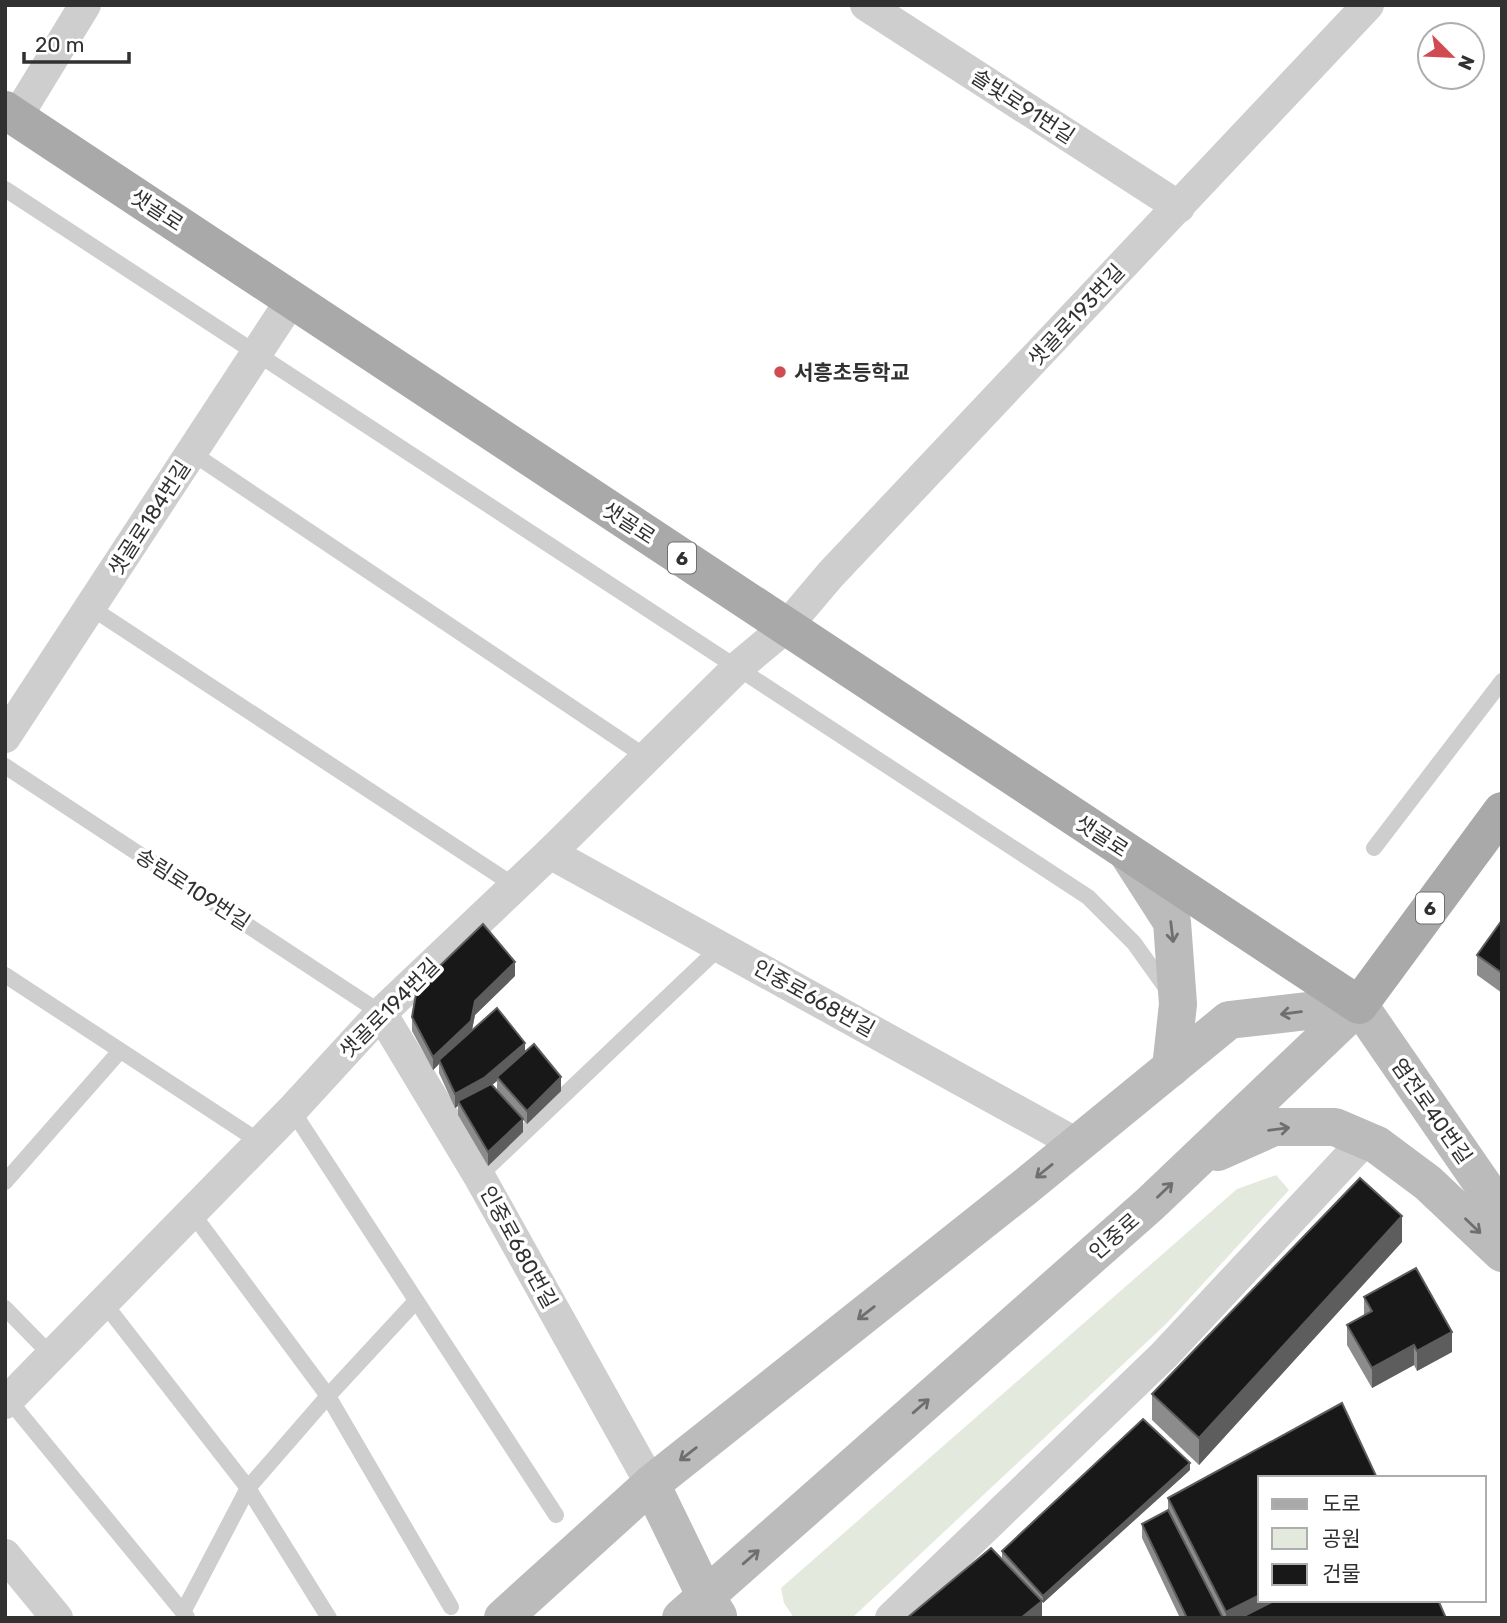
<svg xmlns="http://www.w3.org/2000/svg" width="1507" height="1623" viewBox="0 0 1507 1623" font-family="Rubik,'Noto Sans KR',sans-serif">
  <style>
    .green { fill: #e4e9de }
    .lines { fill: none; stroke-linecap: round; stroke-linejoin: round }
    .lane { stroke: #cecece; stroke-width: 16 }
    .street { stroke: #cecece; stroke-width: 32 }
    .secondary { stroke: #bbb; stroke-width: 38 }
    .primary { stroke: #a9a9a9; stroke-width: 38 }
    .wall { fill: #8c8c8c; fill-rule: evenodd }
    .shaded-wall { fill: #5d5d5d }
    .building { fill: #181818; stroke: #5d5d5d; stroke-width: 2 }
    .oneway { stroke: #6f6f6f }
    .poi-dot { fill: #d04b52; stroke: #fff; stroke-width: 2.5 }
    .labels { text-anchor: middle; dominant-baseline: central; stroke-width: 7; stroke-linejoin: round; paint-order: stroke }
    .shield { fill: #fff; stroke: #6f6f6f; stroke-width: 2 }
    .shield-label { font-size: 19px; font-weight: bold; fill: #313131 }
    .street-label { font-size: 21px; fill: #313131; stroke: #fff }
    .poi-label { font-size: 21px; font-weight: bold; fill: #313131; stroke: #fff; text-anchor: start }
  </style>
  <rect width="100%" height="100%" fill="#fff"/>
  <polygon class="green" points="1276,1175 1289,1190 1166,1324 852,1618 794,1618 784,1603 781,1588 1237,1189"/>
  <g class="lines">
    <g class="lane">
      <polyline points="5,189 1088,897 1134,943 1169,992"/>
      <polyline points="192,453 646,757"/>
      <polyline points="90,607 515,886"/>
      <polyline points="5,766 381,1013"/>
      <polyline points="1374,848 1502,681"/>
      <polyline points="5,975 260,1142"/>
      <polyline points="292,1110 556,1515"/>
      <polyline points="479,1176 720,947"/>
      <polyline points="5,1182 120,1051"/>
      <polyline points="192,1213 328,1396 451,1607"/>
      <polyline points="104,1303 248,1488 329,1618"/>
      <polyline points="5,1308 52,1356"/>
      <polyline points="9,1400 187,1617"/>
      <polyline points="183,1612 248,1488 328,1396 416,1301"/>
    </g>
    <g class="street">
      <polyline points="866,5 1179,207"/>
      <polyline points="16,118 85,5"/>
      <polyline points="5,737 292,299"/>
      <polyline points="550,853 1077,1144"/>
      <polyline points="381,1013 479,1176 651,1484"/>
      <polyline points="5,1403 292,1110 381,1013 550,853 738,667 786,627 831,574 1368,5"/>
      <polyline points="5,1555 57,1618"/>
      <polyline points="891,1618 1164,1355 1365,1140"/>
    </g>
    <g class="secondary">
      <polyline points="1127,852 1172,922 1178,1004 1171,1068"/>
      <polyline points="1359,1005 1492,1198 1502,1217"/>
      <polyline points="1218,1152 1274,1127 1335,1127 1377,1145 1428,1183 1502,1253"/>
      <polyline points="651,1484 706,1597 718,1616"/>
      <polyline points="503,1618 651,1484 1025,1187 1229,1020 1359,1005"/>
      <polyline points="681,1618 1150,1204 1359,1005"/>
    </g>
    <polyline class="primary" points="5,110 1359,1005 1502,811"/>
  </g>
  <g class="wall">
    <polygon points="1502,920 1502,993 1477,975 1477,955"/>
    <path d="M515 976 475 1015 472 1030 525 1053 561 1091 527 1124 523 1120V1132L488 1166 458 1115V1106L455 1108 439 1073V1064L433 1070 412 1031V1017ZM497 1081V1091L491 1085Z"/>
    <polygon points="1402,1242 1199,1465 1152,1420 1152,1394"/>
    <polygon points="1364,1297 1452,1352 1417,1371 1414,1365 1372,1388 1347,1345 1347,1325 1364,1315"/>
    <polygon points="1190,1470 1043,1603 1042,1602 1042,1618 1028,1586 1002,1558 1002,1551"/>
    <polygon points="1260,1478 1446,1618 1180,1618 1142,1538 1142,1524 1168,1510 1168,1498"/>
  </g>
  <g class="shaded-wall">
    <polygon points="515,962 515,976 475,1015 471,1035 439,1060 439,1064 433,1070 433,1057 475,1001"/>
    <polygon points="525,1043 525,1057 497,1077 497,1081 484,1092 458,1101 458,1106 455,1108 455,1094"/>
    <polygon points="561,1077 561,1091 527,1124 527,1111"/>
    <polygon points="523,1119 523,1132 488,1166 488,1152"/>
    <polygon points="1402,1216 1402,1242 1199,1465 1199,1438"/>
    <polygon points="1452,1332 1452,1352 1417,1371 1417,1351"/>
    <polygon points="1414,1345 1414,1365 1372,1388 1372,1368"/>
    <polygon points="1190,1463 1190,1470 1043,1603 1043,1596"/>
    <polygon points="1260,1595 1260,1600 1304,1600 1268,1618 1226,1618 1226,1612"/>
    <polygon points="1042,1601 1042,1618 1021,1618"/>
  </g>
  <g class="building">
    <polygon points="1502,920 1502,973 1477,955"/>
    <polygon points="483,924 515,962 475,1001 471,1021 433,1057 412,1017 417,988"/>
    <polygon points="497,1008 525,1043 484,1078 455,1094 439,1060"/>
    <polygon points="534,1044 561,1077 527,1111 497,1077"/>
    <polygon points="491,1084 523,1119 488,1152 458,1101"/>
    <polygon points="1360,1178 1402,1216 1199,1438 1152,1394"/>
    <polygon points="1416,1268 1452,1332 1417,1351 1414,1345 1372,1368 1347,1325 1372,1311 1364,1297"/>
    <polygon points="1342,1403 1377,1478 1260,1478 1260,1595 1226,1612 1168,1498"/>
    <polygon points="1143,1419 1190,1463 1043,1596 1002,1551"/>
    <polygon points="1168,1510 1223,1618 1187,1618 1142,1524"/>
    <polygon points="991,1548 1042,1601 1021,1618 907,1618"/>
    <polygon points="1276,1600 1438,1600 1446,1618 1240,1618"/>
  </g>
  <defs><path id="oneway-shaft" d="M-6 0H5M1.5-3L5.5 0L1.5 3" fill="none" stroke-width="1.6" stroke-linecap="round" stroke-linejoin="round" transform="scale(1.75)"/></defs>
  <g class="oneway">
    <use href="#oneway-shaft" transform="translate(1172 932) rotate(83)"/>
    <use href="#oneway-shaft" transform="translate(1291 1013) rotate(173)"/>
    <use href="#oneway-shaft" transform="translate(1279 1129) rotate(-7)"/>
    <use href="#oneway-shaft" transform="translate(1044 1171) rotate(141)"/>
    <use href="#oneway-shaft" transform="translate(1165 1190) rotate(-44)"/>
    <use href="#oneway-shaft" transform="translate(1473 1226) rotate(44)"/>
    <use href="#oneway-shaft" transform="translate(866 1313) rotate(142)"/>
    <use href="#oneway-shaft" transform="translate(921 1406) rotate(-41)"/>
    <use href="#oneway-shaft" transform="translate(688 1454) rotate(142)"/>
    <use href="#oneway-shaft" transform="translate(751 1557) rotate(-41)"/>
  </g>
  <circle class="poi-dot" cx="780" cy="372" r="7"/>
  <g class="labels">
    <g class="shield">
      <rect x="668" y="542.5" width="28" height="31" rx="5"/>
      <rect x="1416" y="892.5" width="28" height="31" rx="5"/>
    </g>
    <g class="shield-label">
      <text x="682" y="558">6</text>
      <text x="1430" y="908">6</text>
    </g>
    <g class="street-label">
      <text transform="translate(1023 106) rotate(33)">솔빛로91번길</text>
      <text transform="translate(157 210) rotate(33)">샛골로</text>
      <text transform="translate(1076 315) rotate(-47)">샛골로193번길</text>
      <text transform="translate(149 518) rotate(-57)">샛골로184번길</text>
      <text transform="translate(629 523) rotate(33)">샛골로</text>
      <text transform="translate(1102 836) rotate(33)">샛골로</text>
      <text transform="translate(193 889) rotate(33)">송림로109번길</text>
      <text transform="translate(814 998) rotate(29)">인중로668번길</text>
      <text transform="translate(389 1008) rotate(-45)">샛골로194번길</text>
      <text transform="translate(1432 1111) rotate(55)">염전로40번길</text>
      <text transform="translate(1114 1236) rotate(-41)">인중로</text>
      <text transform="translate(519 1247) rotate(61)">인중로680번길</text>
    </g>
    <g class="poi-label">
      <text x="794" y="372">서흥초등학교</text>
    </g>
  </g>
  <rect width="1507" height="1623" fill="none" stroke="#313131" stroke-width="14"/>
  <rect x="1258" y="1476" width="228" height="126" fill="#ffffff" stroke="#adadad" stroke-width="2"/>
  <rect x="1272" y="1499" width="35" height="10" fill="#a9a9a9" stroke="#adadad" stroke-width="2"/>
  <text x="1322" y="1511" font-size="21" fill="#313131">도로</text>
  <rect x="1272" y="1528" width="35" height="21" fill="#e4e9de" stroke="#adadad" stroke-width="2"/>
  <text x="1322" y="1546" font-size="21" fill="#313131">공원</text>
  <rect x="1272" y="1564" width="35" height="21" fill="#181818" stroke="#adadad" stroke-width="2"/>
  <text x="1322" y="1581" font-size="21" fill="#313131">건물</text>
  <g transform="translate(1451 56) rotate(114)"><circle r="33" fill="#ffffff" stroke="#adadad" stroke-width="2"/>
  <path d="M0-5L12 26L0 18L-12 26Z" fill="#d04b52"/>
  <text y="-10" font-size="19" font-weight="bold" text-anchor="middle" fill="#313131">N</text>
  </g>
  <path d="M24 52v10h105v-10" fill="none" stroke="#313131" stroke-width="3.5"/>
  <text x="35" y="52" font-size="21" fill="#313131" stroke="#ffffff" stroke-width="5" paint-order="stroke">20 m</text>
</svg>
